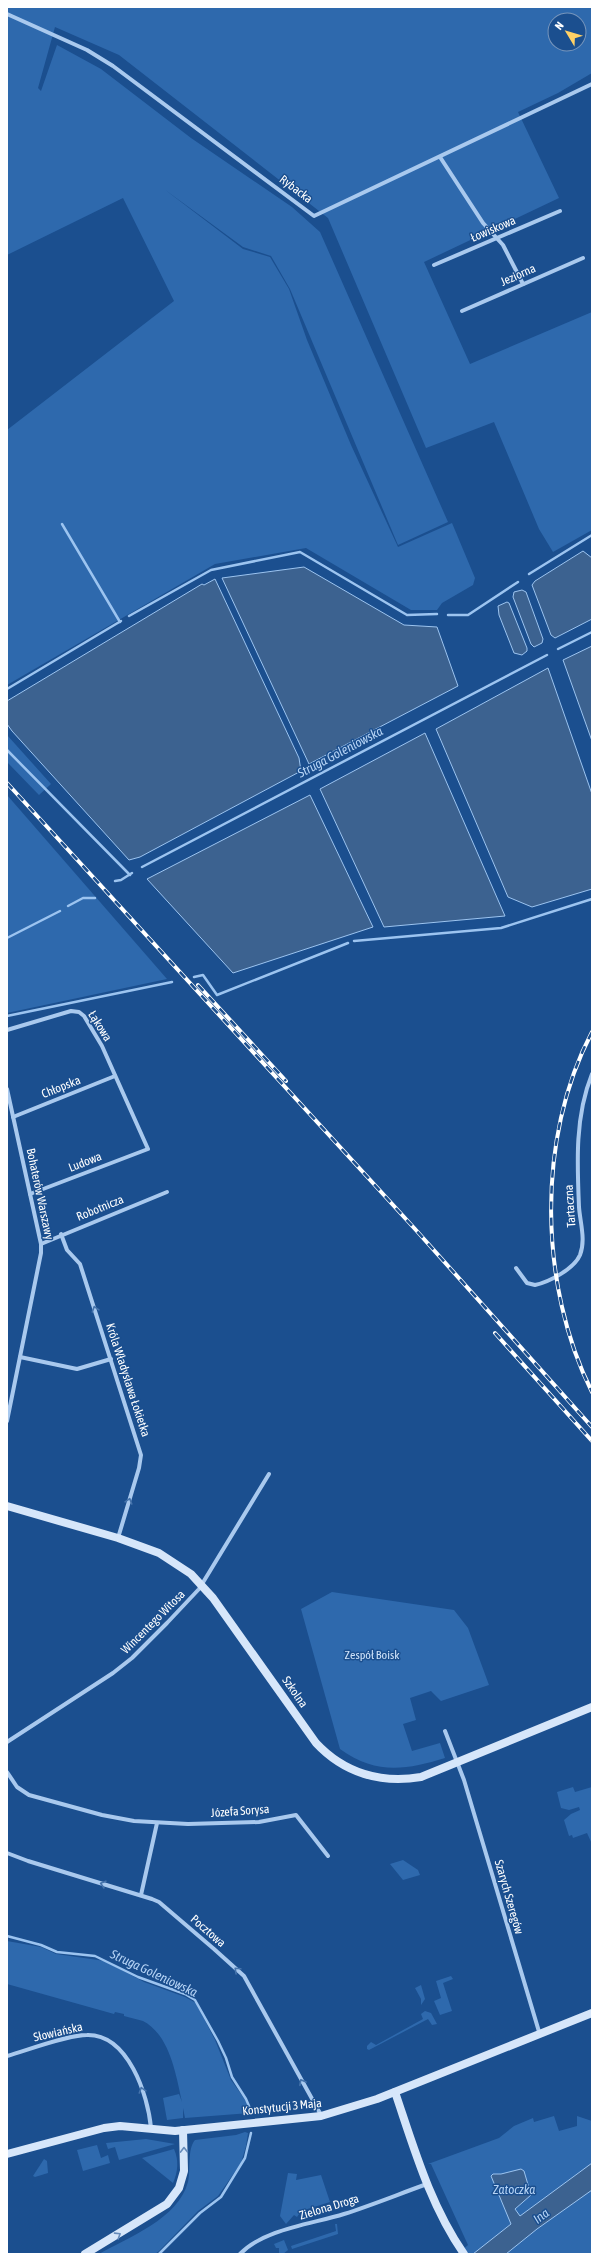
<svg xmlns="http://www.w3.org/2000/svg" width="599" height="2261" viewBox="0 0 599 2261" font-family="'Asap Condensed',sans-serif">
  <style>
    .green { fill: #2e69ad; fill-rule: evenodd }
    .water { fill: #3c6290; stroke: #9cc4f0 }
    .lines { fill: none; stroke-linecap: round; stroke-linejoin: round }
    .stream { stroke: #9cc4f0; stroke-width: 2.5 }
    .street { stroke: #a9c9ee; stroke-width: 4 }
    .secondary { stroke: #d6e6fa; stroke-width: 8 }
    .rail-casing { stroke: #fff; stroke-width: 4 }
    .rail { stroke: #1b4f8f; stroke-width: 2.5; stroke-dasharray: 8; stroke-linecap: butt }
    .oneway { stroke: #4674ac }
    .oneway2 { stroke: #668bba }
    .labels { text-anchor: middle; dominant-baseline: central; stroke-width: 3; stroke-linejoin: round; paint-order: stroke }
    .street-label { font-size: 12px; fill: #fff; stroke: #1b4f8f }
    .park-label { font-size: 12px; fill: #cfe3fa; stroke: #1b4f8f }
    .water-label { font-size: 13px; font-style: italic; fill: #b5d3f5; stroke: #1b4f8f }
  </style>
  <rect width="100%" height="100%" fill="#1b4f8f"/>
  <g class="green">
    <path d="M7 7H592V73L558 93 518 112 559 198 424 262 470 364 592 312V530L553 552 539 529 494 422 426 448 328 218 119 55 55 27 38 88 41 91 57 45 101 69 191 138 292 207 320 232 448 522 398 545 290 289 271 256 243 247 164 189 243 249 270 257 289 289 307 340 351 445 398 547 452 523 475 578 473 585 442 603 437 610H411L306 548 215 564 7 685V430L174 301 123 198 7 255ZM555 20H579V44H555Z"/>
    <polygon points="7,735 51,784 39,795 7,762"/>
    <polygon points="7,795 167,979 7,1013"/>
    <path d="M332 1592 454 1610 468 1628 489 1685 441 1701 431 1691 410 1698 416 1720 403 1724 412 1751 440 1743 445 1758C406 1770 376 1775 340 1749L301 1609Z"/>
    <polygon points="573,1787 575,1792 592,1787 592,1844 587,1833 573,1838 572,1835 569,1836 564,1820 571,1814 580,1810 579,1807 569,1810 561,1808 557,1792"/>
    <polygon points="403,1860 418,1870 420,1875 403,1880 390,1864"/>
    <path d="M7 1941 41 1947 56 1954 105 1961 144 1982 185 1997 196 2003 215 2040 231 2080 246 2101 250 2113 185 2118 183 2108V2118L167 2120 163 2098 179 2094 182 2102C176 2075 170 2035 143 2021 137 2019 130 2018 124 2016V2014L115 2012 114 2014 7 1984Z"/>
    <polygon points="451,1976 453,1979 443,1983 452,2011 440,2015 434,2001 441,1998 436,1981"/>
    <polygon points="421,1985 425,1999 421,2005 421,1999 415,1988"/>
    <polygon points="425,2011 431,2013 437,2024 432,2025 428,2019 369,2050 367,2049 367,2046 371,2042 376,2045 423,2019 421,2014"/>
    <polygon points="554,2116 559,2131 577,2126 577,2116 592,2121 592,2254 458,2254 468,2245 431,2164 428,2164 499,2138 514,2126 533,2118 534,2122"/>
    <path d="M245 2132 248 2133 246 2146 241 2163 218 2196 198 2211 159 2251 155 2254H99C129 2237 178 2219 188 2182 191 2170 187 2149 195 2140L236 2135Z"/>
    <polygon points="146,2139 175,2144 119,2160 115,2147 108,2149 106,2143"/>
    <polygon points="97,2145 101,2158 108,2155 110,2163 83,2171 77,2150"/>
    <path d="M174 2149C179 2160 178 2172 173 2183L142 2158Z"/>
    <polygon points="44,2159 47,2161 48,2173 35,2177 33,2176"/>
    <polygon points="288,2173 297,2174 296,2180 321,2175 330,2202 301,2211 297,2217 294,2215 286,2224 280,2216"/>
    <polygon points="329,2208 330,2212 305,2219 306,2216"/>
    <polygon points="335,2224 337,2224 338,2234 292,2249 291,2246 336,2231"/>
    <polygon points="284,2240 288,2250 283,2254 279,2254 279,2248 276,2248 274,2244"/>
  </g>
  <g class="water">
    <polygon points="583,551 592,558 592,619 555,638 551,635 532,585 535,581"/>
    <polygon points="304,567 404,625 437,627 458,686 309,764 222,578"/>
    <polygon points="215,579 299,758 301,771 140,857 129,860 12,731 7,724 7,701 202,584 204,585"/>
    <polygon points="522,590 526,592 543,639 542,643 534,647 531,644 513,597 514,592"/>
    <polygon points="507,602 509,603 527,648 527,651 522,655 514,653 499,615 498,606"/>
    <polygon points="592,646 592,741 563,660"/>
    <polygon points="548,668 592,794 592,889 532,907 508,897 436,729"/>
    <polygon points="425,733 505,916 384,927 320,789"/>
    <polygon points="310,795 373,927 233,973 147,879"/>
    <polygon points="592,2163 592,2190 537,2229 506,2254 473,2254 511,2224 491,2176 493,2174 501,2174 521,2169 524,2171 531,2195 515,2209 520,2216"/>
  </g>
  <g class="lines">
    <g class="stream">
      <polyline points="62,524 120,622"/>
      <polyline points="529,574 592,535"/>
      <polyline points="448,615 468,615 518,582"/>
      <polyline points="129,616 211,570 300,552 407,615 437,614"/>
      <polyline points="558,649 592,632"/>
      <polyline points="7,689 121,621"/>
      <polyline points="7,750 130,875"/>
      <polyline points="142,867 547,655"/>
      <polyline points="115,881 121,880 132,873"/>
      <polyline points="68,906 83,898 95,898"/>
      <polyline points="7,938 60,911"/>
      <polyline points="354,941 501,928 592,899"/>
      <polyline points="194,977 203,975 217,995 348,943"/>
      <polyline points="7,1016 172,982"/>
      <polyline points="7,1936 41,1945 57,1952 95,1956 138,1977 185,1994 195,2000 218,2041 226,2058 232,2077 246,2099 252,2113"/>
      <polyline points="159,2254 200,2213 221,2197 245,2158 251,2133"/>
    </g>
    <g class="street">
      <polyline points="7,14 87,50 113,66 314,216 592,84"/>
      <polyline points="440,157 483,223 503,245 523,284"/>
      <polyline points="434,265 560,211"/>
      <polyline points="462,311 583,258"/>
      <polyline points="7,1030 71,1011 79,1012 84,1016 102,1046 148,1149 30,1194"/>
      <polyline points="7,1089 41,1244 41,1253 7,1421"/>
      <polyline points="13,1117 115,1076"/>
      <polyline points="61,1234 67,1250 80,1264 141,1455 139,1468 118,1538"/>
      <polyline points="41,1244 167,1192"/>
      <path d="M516 1268 527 1283 535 1285C549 1282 574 1269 580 1255 586 1240 580 1222 579 1207 577 1162 575 1116 592 1074"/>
      <polyline points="20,1357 77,1369 111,1359"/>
      <polyline points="445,1731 464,1780 540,2035"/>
      <polyline points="7,1742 113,1673 132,1658 167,1623 199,1589 269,1474"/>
      <polyline points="7,1772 17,1787 29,1795 102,1815 134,1821 188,1824 259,1822 296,1815 328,1856"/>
      <polyline points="7,1853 28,1861 152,1899 159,1902 214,1949 244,1976 321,2115"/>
      <polyline points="141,1895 157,1823"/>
      <path d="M7 2056C28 2050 67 2035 87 2035 128 2034 148 2095 151 2128"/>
      <path d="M240 2254C264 2229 312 2224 344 2214 372 2205 399 2194 427 2184"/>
    </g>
    <g class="secondary">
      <path d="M7 1506 118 1538 159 1553 191 1574 213 1598 316 1743C344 1773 381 1784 421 1777L592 1707"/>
      <path d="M395 2092C414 2148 430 2205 464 2254"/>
      <polyline points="7,2154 104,2128 120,2126 175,2131 321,2116 377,2099 592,2013"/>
      <polyline points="85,2254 167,2204 179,2188 184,2171 183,2130"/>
    </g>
    <g class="rail-casing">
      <g id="rail">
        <polyline points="7,783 415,1229 592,1427"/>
        <polyline points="198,985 286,1081"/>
        <path d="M592 1032C536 1138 539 1286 592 1392"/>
        <polyline points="495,1333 592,1441"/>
      </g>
    </g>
    <use href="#rail" class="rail"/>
  </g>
  <defs><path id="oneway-chevron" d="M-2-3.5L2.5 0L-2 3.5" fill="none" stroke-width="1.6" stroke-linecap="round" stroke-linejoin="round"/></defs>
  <g class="oneway">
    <use href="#oneway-chevron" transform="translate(95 1309) rotate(-108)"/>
    <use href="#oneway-chevron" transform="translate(129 1501) rotate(-73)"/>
    <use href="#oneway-chevron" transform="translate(103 1884) rotate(-164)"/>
    <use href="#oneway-chevron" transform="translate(237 1970) rotate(-137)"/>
    <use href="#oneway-chevron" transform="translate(302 2082) rotate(-119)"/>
    <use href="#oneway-chevron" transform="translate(142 2090) rotate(-108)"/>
  </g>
  <g class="oneway2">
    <use href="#oneway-chevron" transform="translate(184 2150) rotate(-91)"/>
    <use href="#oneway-chevron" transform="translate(118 2235) rotate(-32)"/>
  </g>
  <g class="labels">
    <g class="street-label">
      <text transform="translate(296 189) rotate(37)">Rybacka</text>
      <text transform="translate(493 229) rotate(-23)">Łowiskowa</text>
      <text transform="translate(518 275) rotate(-24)">Jeziorna</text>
      <text transform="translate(100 1026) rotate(58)">Łąkowa</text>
      <text transform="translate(61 1087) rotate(-22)">Chłopska</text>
      <text transform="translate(85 1162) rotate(-21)">Ludowa</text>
      <text transform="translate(40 1194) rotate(78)">Bohaterów Warszawy</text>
      <text transform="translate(570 1206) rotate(-94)">Tartaczna</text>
      <text transform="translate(100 1208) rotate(-22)">Robotnicza</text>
      <text transform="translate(128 1380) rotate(72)">Króla Władysława Łokietka</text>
      <text transform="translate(153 1622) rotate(-45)">Wincentego Witosa</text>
      <text transform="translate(295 1692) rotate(55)">Szkolna</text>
      <text transform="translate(240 1811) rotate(-4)">Józefa Sorysa</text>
      <text transform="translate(509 1897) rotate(74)">Szarych Szeregów</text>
      <text transform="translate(208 1931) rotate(41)">Pocztowa</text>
      <text transform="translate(58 2032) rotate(-13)">Słowiańska</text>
      <text transform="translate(282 2107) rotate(-6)">Konstytucji 3 Maja</text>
      <text transform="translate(329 2207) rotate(-17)">Zielona Droga</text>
    </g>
    <g class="park-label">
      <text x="372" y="1655">Zespół Boisk</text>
    </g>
    <g class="water-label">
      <text transform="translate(340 752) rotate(-28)">Struga Goleniowska</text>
      <text transform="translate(154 1973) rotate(25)">Struga Goleniowska</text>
      <text x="514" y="2189">Zatoczka</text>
      <text transform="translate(541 2216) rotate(-37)">Ina</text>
    </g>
  </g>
  <rect width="599" height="2261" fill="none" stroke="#ffffff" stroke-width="16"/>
  <g transform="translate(567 32) rotate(308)"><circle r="19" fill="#1b4f8f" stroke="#7695bc"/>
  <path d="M0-3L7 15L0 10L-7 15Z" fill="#ffd166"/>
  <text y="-6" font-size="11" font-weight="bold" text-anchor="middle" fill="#ffffff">N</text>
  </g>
</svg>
